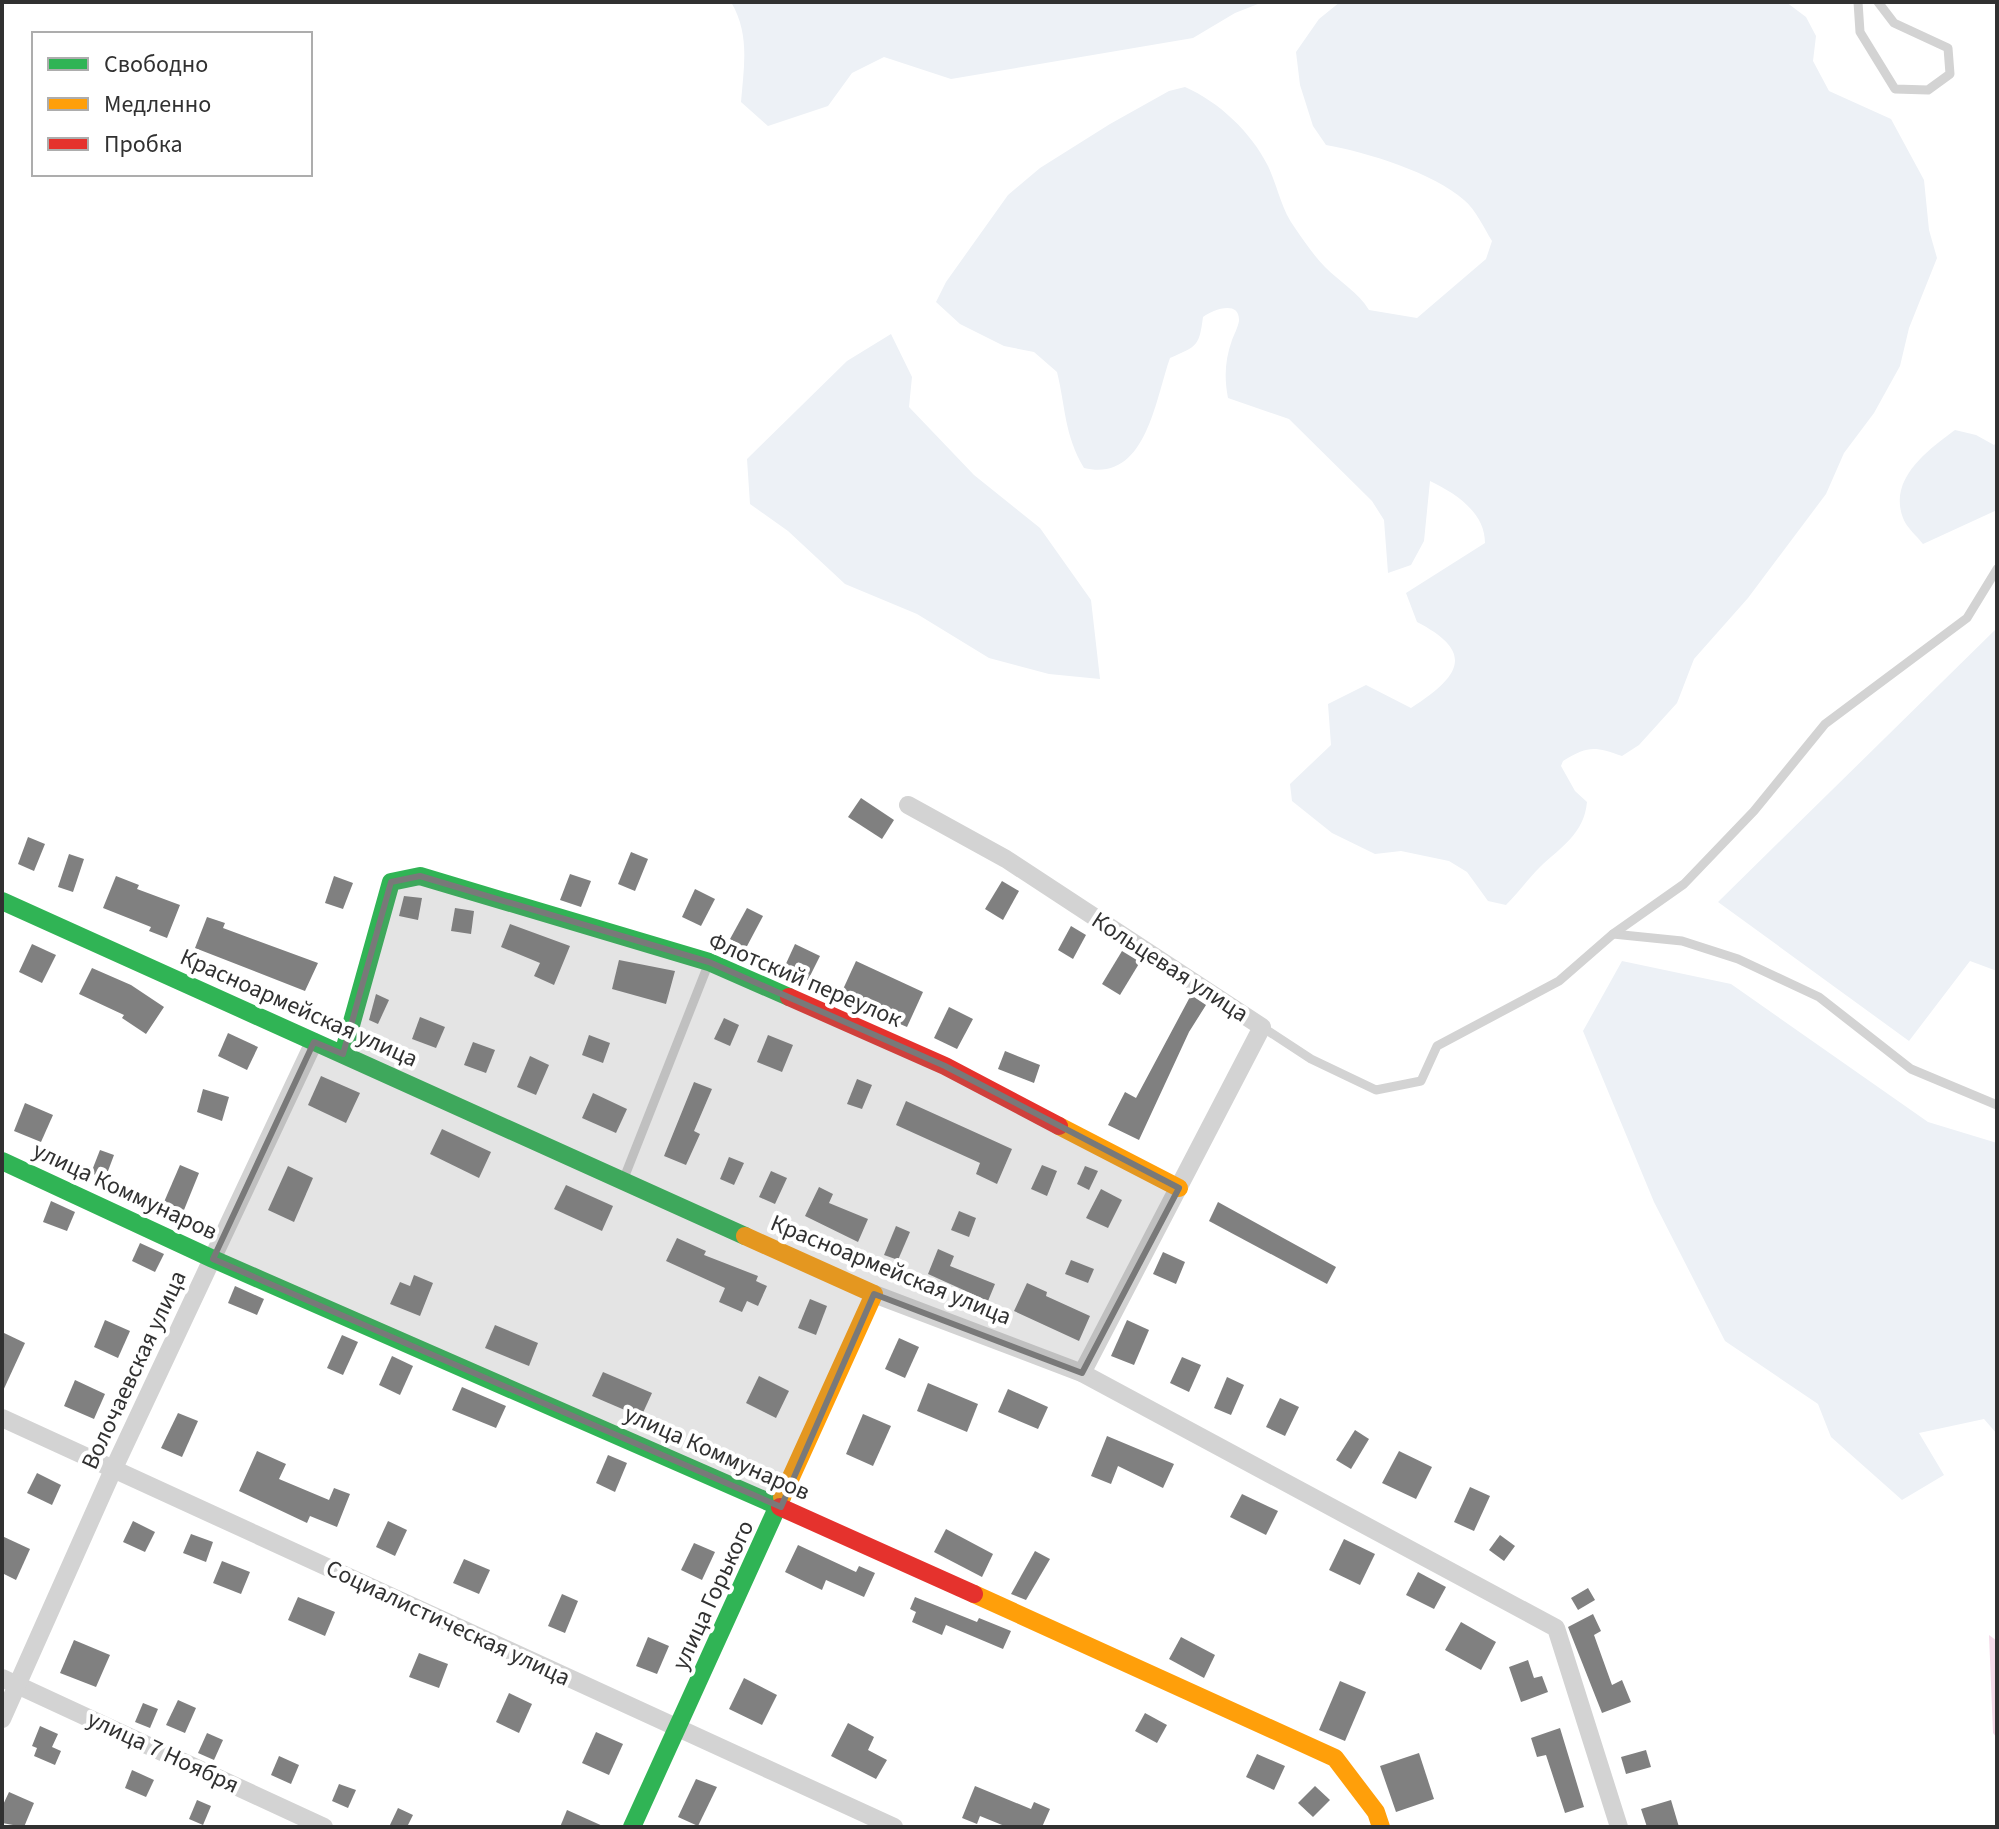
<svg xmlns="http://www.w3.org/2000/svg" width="1999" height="1829" viewBox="0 0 1999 1829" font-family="'Source Sans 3',sans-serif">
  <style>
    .green { fill: #edf1f6 }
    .water { fill: #f4dae9 }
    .building { fill: #808080 }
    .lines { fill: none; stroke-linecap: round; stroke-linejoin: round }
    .lane { stroke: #d3d3d3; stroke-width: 9 }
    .street { stroke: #d3d3d3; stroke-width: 18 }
    .fast { stroke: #30b455; stroke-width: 18 }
    .slow { stroke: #ff9f0a; stroke-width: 18 }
    .jam { stroke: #e5322d; stroke-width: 18 }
    .marked { fill: #797979; fill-opacity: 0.2; stroke: #797979; stroke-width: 6; stroke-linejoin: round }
    .labels { text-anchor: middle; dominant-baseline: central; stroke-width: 8; stroke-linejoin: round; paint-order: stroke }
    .street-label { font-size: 24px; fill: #313131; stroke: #fff }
  </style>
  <rect width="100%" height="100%" fill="#fff"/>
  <g class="green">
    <path d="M731 2H1263L1235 13 1193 38 951 79 884 57 852 73 828 106 768 126 741 102C744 66 750 34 731 2Z"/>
    <path d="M1340 2H1786L1806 17 1816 36 1813 61 1829 91 1891 119 1924 180 1929 230 1937 258 1909 328 1900 366 1874 413 1844 453 1826 494 1748 598 1694 659 1677 703 1639 745 1622 756C1595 747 1589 745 1563 761L1561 766 1575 791 1587 802C1584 834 1561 847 1540 867 1528 879 1518 893 1506 905L1488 901 1467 872 1449 861 1401 851 1375 854 1332 833 1292 801 1290 784 1331 745 1328 704 1366 685 1411 708C1459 677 1477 653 1417 622L1406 593 1485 543C1485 512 1455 493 1430 481L1424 541 1411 565 1388 573 1384 520 1372 501 1289 419 1228 398C1224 377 1225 360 1232 340 1234 335 1238 327 1239 321 1240 299 1212 310 1203 317 1199 347 1197 346 1170 358 1155 400 1146 483 1084 468 1064 434 1066 409 1057 372L1034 352 1004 346 960 324 936 302 946 282 1008 195 1040 168 1110 124 1169 91 1185 87C1219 102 1251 132 1268 166 1278 187 1281 209 1295 228 1304 241 1314 256 1325 267 1340 282 1358 292 1369 310L1417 318 1486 259 1492 241C1484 228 1476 210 1464 200 1434 173 1366 152 1326 145L1313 126 1300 85 1296 52 1319 19Z"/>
    <polygon points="891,334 912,377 909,407 974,475 1040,528 1091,600 1100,679 1049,674 989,658 917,614 845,584 788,531 750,504 747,459 847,361"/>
    <path d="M1955 430 1976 435 1994 445 1997 442V510L1923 544C1917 536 1906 527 1903 518 1888 479 1928 450 1955 430Z"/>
    <polygon points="1997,628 1997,971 1970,961 1909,1041 1718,902"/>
    <polygon points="1622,961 1731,984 1928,1122 1997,1143 1997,1434 1984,1419 1919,1433 1944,1475 1902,1500 1831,1437 1818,1404 1725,1341 1654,1202 1583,1031"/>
  </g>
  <polygon class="water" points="1989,1635 1997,1641 1997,1738 1993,1733"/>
  <g class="building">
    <polygon points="861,798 894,820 882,839 848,817"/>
    <polygon points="28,837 45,844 34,871 18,864"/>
    <polygon points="631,852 648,859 635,891 618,884"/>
    <polygon points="69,854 84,859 73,892 58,887"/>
    <polygon points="570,874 591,881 581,907 560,900"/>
    <polygon points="116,876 139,885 137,889 180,905 167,938 149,931 151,927 103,908"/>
    <polygon points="334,876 353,883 343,909 325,903"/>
    <polygon points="1002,881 1019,891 1003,920 985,909"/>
    <polygon points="695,889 715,899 701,926 682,917"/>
    <polygon points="404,896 422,898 418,920 399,916"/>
    <polygon points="455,908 474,911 471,934 451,931"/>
    <polygon points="747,908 763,916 746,948 730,939"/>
    <polygon points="207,917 225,923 223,928 318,963 305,991 195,948"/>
    <polygon points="510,924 570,946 554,985 534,976 540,963 501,947"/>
    <polygon points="1071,926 1086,935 1073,959 1058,950"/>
    <polygon points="32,944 56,955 42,983 19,972"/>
    <polygon points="795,944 820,956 808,980 784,968"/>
    <polygon points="1122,951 1140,962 1120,995 1102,984"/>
    <polygon points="619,960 675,971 666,1004 612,989"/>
    <polygon points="856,961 923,992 907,1027 839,998"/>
    <polygon points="92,968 131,985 164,1007 146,1034 122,1018 124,1015 79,994"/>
    <polygon points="376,994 389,1000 378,1024 369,1020"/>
    <polygon points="1191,995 1206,1005 1189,1032 1139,1140 1108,1125 1125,1092 1136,1098"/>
    <polygon points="949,1007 973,1019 957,1049 934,1038"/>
    <polygon points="420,1017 445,1027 436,1048 412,1039"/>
    <polygon points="724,1018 739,1025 730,1046 714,1039"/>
    <polygon points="228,1033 258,1047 247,1070 218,1056"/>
    <polygon points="589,1035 610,1043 603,1063 582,1055"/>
    <polygon points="768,1035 793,1045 782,1072 757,1062"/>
    <polygon points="473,1042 495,1050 486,1073 464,1065"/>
    <polygon points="1005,1051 1040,1065 1034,1083 998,1069"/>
    <polygon points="530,1056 549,1065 536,1095 517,1087"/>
    <polygon points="321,1076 360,1093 346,1123 308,1105"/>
    <polygon points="857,1079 872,1085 862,1109 847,1104"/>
    <polygon points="694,1082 712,1089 694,1131 700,1134 686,1165 664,1156"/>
    <polygon points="203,1089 229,1097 222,1121 197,1112"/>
    <polygon points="593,1093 627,1109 616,1133 582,1118"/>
    <polygon points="906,1101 1012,1149 997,1184 976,1174 980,1163 896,1125"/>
    <polygon points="25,1103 53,1115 41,1142 14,1131"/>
    <polygon points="442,1129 491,1152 479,1178 430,1154"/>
    <polygon points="100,1150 114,1155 105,1179 91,1173"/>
    <polygon points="729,1157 744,1163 734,1185 720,1179"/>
    <polygon points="180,1165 199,1173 184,1210 164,1202"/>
    <polygon points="1042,1165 1057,1171 1047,1196 1031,1189"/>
    <polygon points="288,1166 313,1178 294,1222 268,1210"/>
    <polygon points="1085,1166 1098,1171 1089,1190 1077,1184"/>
    <polygon points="771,1171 787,1178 775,1204 759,1197"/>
    <polygon points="566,1185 613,1206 602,1231 554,1209"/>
    <polygon points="819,1187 833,1194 829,1203 868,1219 858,1242 805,1216"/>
    <polygon points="1101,1189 1122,1200 1108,1228 1086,1218"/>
    <polygon points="51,1201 75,1212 67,1231 43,1222"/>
    <polygon points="1218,1202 1336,1267 1327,1284 1209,1221"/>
    <polygon points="959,1211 976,1218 969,1237 951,1230"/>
    <polygon points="896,1226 910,1232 898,1260 884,1255"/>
    <polygon points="677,1238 706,1251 704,1255 758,1276 756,1281 767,1286 758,1306 747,1301 742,1312 719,1302 725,1288 666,1261"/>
    <polygon points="140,1243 164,1254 155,1272 132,1261"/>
    <polygon points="938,1249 954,1256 950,1266 995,1284 988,1301 928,1274"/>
    <polygon points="1163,1252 1185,1262 1176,1284 1153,1274"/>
    <polygon points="1071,1260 1094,1269 1088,1283 1065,1274"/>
    <polygon points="414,1275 433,1283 420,1316 390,1304 400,1282 410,1286"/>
    <polygon points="1027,1283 1047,1292 1046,1296 1090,1316 1079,1341 1014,1311"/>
    <polygon points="235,1286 264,1299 257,1315 228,1303"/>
    <polygon points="810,1299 827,1306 816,1335 798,1328"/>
    <polygon points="105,1320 130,1331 118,1358 94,1347"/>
    <polygon points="1127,1320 1149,1330 1134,1365 1111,1356"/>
    <polygon points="495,1325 538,1343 529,1366 485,1348"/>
    <polygon points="2,1332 25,1343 2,1393"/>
    <polygon points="342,1335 358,1342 343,1375 327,1368"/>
    <polygon points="899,1338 919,1347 905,1378 885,1369"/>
    <polygon points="392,1356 413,1366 400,1395 379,1385"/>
    <polygon points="1182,1357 1201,1365 1189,1392 1170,1383"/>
    <polygon points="603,1372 652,1393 641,1417 592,1396"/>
    <polygon points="759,1376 789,1391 776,1418 746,1403"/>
    <polygon points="1227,1377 1244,1385 1231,1415 1214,1408"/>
    <polygon points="75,1380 105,1394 94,1419 64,1406"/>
    <polygon points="928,1383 978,1404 967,1432 917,1411"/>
    <polygon points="462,1387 506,1406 496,1428 452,1410"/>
    <polygon points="1008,1389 1048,1407 1038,1429 998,1412"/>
    <polygon points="1280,1398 1299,1407 1285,1436 1266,1427"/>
    <polygon points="178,1413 198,1421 182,1457 161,1448"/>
    <polygon points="863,1414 891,1426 873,1466 846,1454"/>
    <polygon points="1355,1430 1369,1439 1351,1469 1336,1460"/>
    <polygon points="1107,1436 1174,1464 1163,1488 1118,1466 1111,1484 1091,1476"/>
    <polygon points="257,1451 286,1464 279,1479 329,1500 334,1488 350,1494 337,1527 310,1516 307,1523 239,1491"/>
    <polygon points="1399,1451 1432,1467 1416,1499 1382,1483"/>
    <polygon points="608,1455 627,1463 615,1492 596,1483"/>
    <polygon points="37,1473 61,1485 52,1505 27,1493"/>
    <polygon points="1470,1487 1490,1496 1474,1531 1454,1522"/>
    <polygon points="1242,1494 1278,1511 1266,1535 1230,1517"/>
    <polygon points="133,1521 155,1532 145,1552 123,1542"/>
    <polygon points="388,1521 407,1530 395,1556 376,1547"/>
    <polygon points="946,1529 993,1554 982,1577 934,1552"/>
    <polygon points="191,1534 213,1542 206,1562 183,1553"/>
    <polygon points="1500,1535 1515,1546 1504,1561 1489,1550"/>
    <polygon points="2,1536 30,1549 16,1580 2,1573"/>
    <polygon points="1344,1539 1375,1554 1360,1585 1329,1570"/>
    <polygon points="694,1543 715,1552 702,1580 681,1570"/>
    <polygon points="798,1545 856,1572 859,1566 875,1573 864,1597 826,1580 822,1590 785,1572"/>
    <polygon points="1035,1551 1050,1559 1026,1600 1011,1594"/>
    <polygon points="464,1559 490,1570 479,1594 453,1583"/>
    <polygon points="222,1561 250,1572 241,1594 213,1583"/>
    <polygon points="1418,1572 1446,1587 1434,1609 1406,1595"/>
    <polygon points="1588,1588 1595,1600 1578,1610 1571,1598"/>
    <polygon points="562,1594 578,1601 565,1633 548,1626"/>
    <polygon points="298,1597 335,1612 325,1636 288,1620"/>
    <polygon points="915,1597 977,1622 979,1618 1011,1631 1003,1649 946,1625 942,1635 912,1622 916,1612 910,1609"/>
    <polygon points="1593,1614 1601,1631 1594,1635 1612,1685 1622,1680 1631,1702 1602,1713 1568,1627"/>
    <polygon points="1461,1622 1496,1642 1481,1670 1445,1650"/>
    <polygon points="648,1637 669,1646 657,1674 636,1666"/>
    <polygon points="1181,1637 1215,1655 1204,1678 1169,1659"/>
    <polygon points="74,1640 110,1655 96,1687 60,1673"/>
    <polygon points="419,1653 448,1664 439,1688 409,1677"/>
    <polygon points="1528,1660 1534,1678 1542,1676 1548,1692 1521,1702 1509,1667"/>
    <polygon points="744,1678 777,1695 762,1725 729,1709"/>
    <polygon points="1340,1681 1366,1692 1345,1741 1319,1730"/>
    <polygon points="509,1693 532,1704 519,1733 496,1722"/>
    <polygon points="178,1700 196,1708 185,1733 166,1725"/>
    <polygon points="143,1703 158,1709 150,1728 135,1722"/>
    <polygon points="1145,1713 1167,1725 1157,1743 1135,1731"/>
    <polygon points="848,1723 874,1737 868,1750 887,1760 876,1779 831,1756"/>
    <polygon points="40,1726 58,1734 52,1747 61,1751 55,1765 34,1756 37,1748 32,1746"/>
    <polygon points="1560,1728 1584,1807 1565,1813 1546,1755 1537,1757 1531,1738"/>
    <polygon points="596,1732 623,1744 609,1775 582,1763"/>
    <polygon points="207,1733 223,1740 214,1760 198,1753"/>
    <polygon points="1646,1750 1651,1767 1626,1774 1621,1757"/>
    <polygon points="1419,1753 1434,1799 1396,1812 1380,1766"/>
    <polygon points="1257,1754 1285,1766 1274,1790 1246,1777"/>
    <polygon points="279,1756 299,1765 291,1784 271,1775"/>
    <polygon points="132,1770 154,1780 146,1797 125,1788"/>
    <polygon points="696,1779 717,1787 698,1826 678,1817"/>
    <polygon points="339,1784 356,1790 348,1808 332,1801"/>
    <polygon points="975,1786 1031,1809 1034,1802 1050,1809 1042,1827 1007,1827 980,1816 977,1824 962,1818"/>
    <polygon points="1315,1786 1330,1800 1313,1817 1298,1803"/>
    <polygon points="9,1792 34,1803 24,1827 2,1823 2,1807"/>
    <polygon points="197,1800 211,1806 203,1825 189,1819"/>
    <polygon points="1671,1800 1679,1827 1647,1827 1641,1809"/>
    <polygon points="398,1808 413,1815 407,1827 389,1827"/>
    <polygon points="567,1810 605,1827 560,1827"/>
  </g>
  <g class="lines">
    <g class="lane">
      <polyline points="1858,2 1860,32 1895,89 1928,90 1950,74 1948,48 1894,23 1878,2"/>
      <polyline points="1613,934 1682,941 1738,959 1819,997 1911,1069 1997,1105"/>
      <polyline points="1262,1027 1311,1059 1376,1090 1421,1081 1437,1046 1559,981 1613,934 1684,884 1754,811 1825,724 1967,618 1997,569"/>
      <polyline points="624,1178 708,965"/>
    </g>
    <g class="street">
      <polyline points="908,805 1006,859 1262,1027 1082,1373"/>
      <polyline points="874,1294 1082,1373 1556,1628 1619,1827"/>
      <polyline points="2,1418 894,1827"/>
      <polyline points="2,1678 324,1827"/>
      <polyline points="2,1719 113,1470 314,1042"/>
    </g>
    <g class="fast">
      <polyline points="2,901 745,1236"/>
      <polyline points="343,1054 391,882 420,876 709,962 789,997"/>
      <polyline points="2,1161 213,1259 780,1507"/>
      <polyline points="632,1827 782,1497"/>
    </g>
    <g class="slow">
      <polyline points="1059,1126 1179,1188"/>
      <polyline points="745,1236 874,1294 782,1497"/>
      <polyline points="974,1594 1335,1758 1376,1812 1381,1827"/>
    </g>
    <g class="jam">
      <polyline points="789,997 945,1066 1059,1126"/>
      <polyline points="780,1507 974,1594"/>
    </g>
  </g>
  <path class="marked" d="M420 876 709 962 945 1066 1179 1188 1082 1373 874 1294 781 1507 213 1259 314 1042 343 1054 391 882Z"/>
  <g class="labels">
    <g class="street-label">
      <text transform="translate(1170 967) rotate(33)">Кольцевая улица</text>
      <text transform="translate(805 980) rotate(23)">Флотский переулок</text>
      <text transform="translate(299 1008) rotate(24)">Красноармейская улица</text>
      <text transform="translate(125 1191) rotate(25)">улица Коммунаров</text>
      <text transform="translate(891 1270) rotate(22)">Красноармейская улица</text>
      <text transform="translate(134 1370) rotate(-65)">Волочаевская улица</text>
      <text transform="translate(717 1453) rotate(24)">улица Коммунаров</text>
      <text transform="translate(713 1595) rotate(-65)">улица Горького</text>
      <text transform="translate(448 1623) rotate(25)">Социалистическая улица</text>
      <text transform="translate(163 1752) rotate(25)">улица 7 Ноября</text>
    </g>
  </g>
  <rect width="1999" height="1829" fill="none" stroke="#313131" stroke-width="8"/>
  <rect x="32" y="32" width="280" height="144" fill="#ffffff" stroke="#adadad" stroke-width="2"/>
  <rect x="48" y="58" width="40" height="12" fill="#30b455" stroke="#adadad" stroke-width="2"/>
  <text x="104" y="72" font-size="24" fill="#313131">Свободно</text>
  <rect x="48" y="98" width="40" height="12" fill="#ff9f0a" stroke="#adadad" stroke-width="2"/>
  <text x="104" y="112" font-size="24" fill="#313131">Медленно</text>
  <rect x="48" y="138" width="40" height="12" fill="#e5322d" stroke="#adadad" stroke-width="2"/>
  <text x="104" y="152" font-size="24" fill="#313131">Пробка</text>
</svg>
